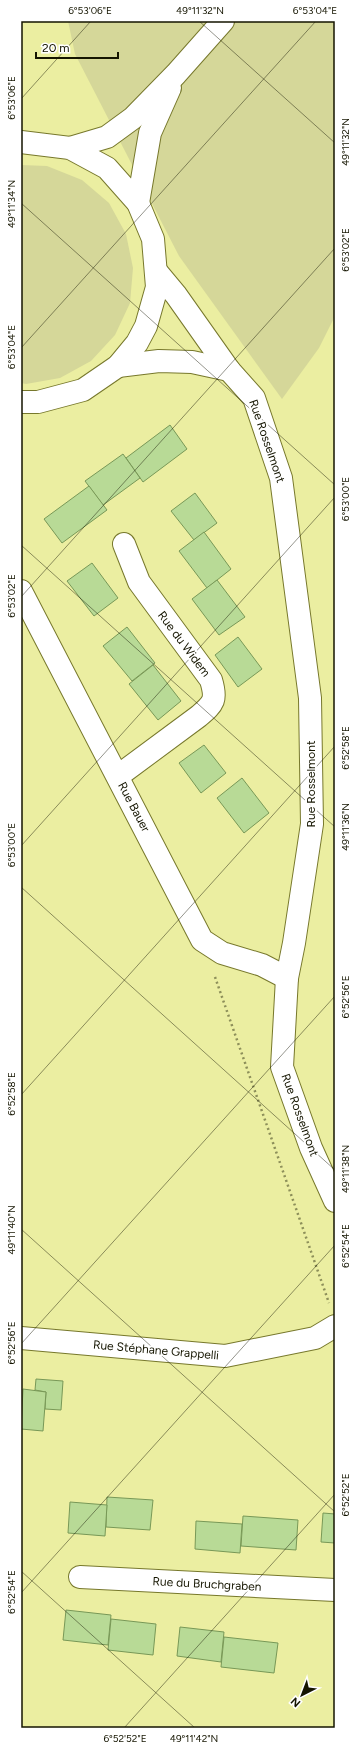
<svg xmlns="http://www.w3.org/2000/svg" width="356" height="1749" viewBox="0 0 356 1749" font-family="Figtree,sans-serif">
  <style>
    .green { fill: #d5d799 }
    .building { fill: #b8da96; stroke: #789857 }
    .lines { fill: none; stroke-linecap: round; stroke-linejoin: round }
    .street-casing { stroke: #77782c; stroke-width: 24 }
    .secondary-casing { stroke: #77782c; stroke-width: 24 }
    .path { stroke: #8d8f5a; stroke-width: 2.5; stroke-dasharray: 2 3; stroke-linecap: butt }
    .street { stroke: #fff; stroke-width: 22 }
    .secondary { stroke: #fff; stroke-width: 22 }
    .ticks { fill: none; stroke: #151500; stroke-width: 1; stroke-opacity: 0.45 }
    .labels { text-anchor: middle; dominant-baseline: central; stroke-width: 4; stroke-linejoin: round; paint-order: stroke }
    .street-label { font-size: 12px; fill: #151500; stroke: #fff }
    .neatline { fill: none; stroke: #151500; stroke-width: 1.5 }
    .ticks-label { font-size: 10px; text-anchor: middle; fill: #151500 }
  </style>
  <rect width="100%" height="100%" fill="#ebeea1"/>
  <g class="green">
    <polygon points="68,21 335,21 335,316 319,348 282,399 179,256 75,54"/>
    <polygon points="21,165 47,166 82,180 109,203 126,234 133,268 130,303 115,335 91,361 60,378 26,384 21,383"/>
  </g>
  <g class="building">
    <polygon points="170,425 187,449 143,482 126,458"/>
    <polygon points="123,454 140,478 103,505 85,481"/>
    <polygon points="89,486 107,510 62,543 44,519"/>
    <polygon points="195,493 217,523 194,540 171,511"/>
    <polygon points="204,532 231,569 207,588 179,551"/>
    <polygon points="92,563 118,598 94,616 67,581"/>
    <polygon points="217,580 245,617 219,635 192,599"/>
    <polygon points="127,627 155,663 132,681 103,646"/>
    <polygon points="238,637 262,669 238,687 215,655"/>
    <polygon points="153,665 181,701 158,720 129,684"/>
    <polygon points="204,745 226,773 201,793 179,763"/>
    <polygon points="242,778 269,813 244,833 217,798"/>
    <polygon points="36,1379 63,1381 61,1410 45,1409 46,1392 35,1390"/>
    <polygon points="23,1389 46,1392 43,1431 21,1429"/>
    <polygon points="107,1497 153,1500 150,1530 106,1527"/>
    <polygon points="70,1502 107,1505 105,1536 68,1533"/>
    <polygon points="323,1513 335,1514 335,1543 321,1542"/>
    <polygon points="243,1516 298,1520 296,1550 241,1546"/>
    <polygon points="196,1521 242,1524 240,1553 195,1549"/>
    <polygon points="66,1610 111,1615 108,1645 63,1640"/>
    <polygon points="111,1619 156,1624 153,1655 108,1650"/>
    <polygon points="180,1627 224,1632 221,1662 177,1656"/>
    <polygon points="224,1637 278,1643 274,1673 221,1667"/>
  </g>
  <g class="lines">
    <g class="street-casing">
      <g id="street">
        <polyline points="156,271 176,295 229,370 254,398 281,478 310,698 312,824 294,943 287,978 282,1067 311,1148 335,1201"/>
        <polyline points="118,366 159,361 192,362 229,370"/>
        <polyline points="21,591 202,940 222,953 262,965 287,978"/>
        <path d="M118 776 199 716C214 703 217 700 211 680L139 582 124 544"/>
        <polyline points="21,1338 225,1356 315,1338 335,1326"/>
        <polyline points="80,1577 335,1590"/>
      </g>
    </g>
    <g class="secondary-casing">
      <g id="secondary">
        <polyline points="21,142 70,148 107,168 138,203 153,239 157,287 146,326 137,343 118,366 83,390 38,402 21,402"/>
        <polyline points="70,148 107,137 133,118 176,74 223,21"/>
        <polyline points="138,203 150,133 170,88"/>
      </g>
    </g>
    <polyline class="path" points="215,977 329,1303"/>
    <use href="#street" class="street"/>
    <use href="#secondary" class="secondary"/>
  </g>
  <path class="ticks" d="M199 21 335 143M21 99 91 21M21 203 335 485M21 348 316 21M21 545 335 827M21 597 335 248M21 846 335 497M21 887 335 1170M21 1095 335 746M21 1229 335 1512M21 1344 335 996M21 1571 195 1728M21 1593 335 1245M124 1728 335 1494"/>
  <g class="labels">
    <g class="street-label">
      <text transform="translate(267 441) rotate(71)">Rue Rosselmont</text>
      <text transform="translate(184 644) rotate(53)">Rue du Widem</text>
      <text transform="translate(311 784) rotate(-90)">Rue Rosselmont</text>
      <text transform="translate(134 807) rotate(62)">Rue Bauer</text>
      <text transform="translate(300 1115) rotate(70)">Rue Rosselmont</text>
      <text transform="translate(156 1350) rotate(5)">Rue Stéphane Grappelli</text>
      <text transform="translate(207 1584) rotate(3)">Rue du Bruchgraben</text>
    </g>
  </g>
  <rect width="356" height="1749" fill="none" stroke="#ffffff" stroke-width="44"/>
  <g transform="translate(302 1695) rotate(222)" stroke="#ffffff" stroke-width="3" paint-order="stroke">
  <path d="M0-3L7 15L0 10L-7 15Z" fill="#151500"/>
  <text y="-6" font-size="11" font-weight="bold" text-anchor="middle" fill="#151500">N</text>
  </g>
  <path d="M36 52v6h82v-6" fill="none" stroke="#151500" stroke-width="2"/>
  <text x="42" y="52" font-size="12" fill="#151500" stroke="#ffffff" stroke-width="3" paint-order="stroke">20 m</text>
  <rect x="22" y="22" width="312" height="1705" class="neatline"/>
  <g class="ticks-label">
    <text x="90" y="14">6°53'06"E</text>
    <text x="200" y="14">49°11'32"N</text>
    <text x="315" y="14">6°53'04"E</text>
    <text transform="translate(11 98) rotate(-90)" y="4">6°53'06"E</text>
    <text transform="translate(345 142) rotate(-90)" y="4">49°11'32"N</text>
    <text transform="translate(11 204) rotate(-90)" y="4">49°11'34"N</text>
    <text transform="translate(345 250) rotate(-90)" y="4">6°53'02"E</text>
    <text transform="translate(11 347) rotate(-90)" y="4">6°53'04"E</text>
    <text transform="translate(345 499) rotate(-90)" y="4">6°53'00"E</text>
    <text transform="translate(11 596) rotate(-90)" y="4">6°53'02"E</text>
    <text transform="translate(345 748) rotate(-90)" y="4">6°52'58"E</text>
    <text transform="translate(345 827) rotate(-90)" y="4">49°11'36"N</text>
    <text transform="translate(11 845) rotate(-90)" y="4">6°53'00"E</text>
    <text transform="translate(345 997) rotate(-90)" y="4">6°52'56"E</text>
    <text transform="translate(11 1094) rotate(-90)" y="4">6°52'58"E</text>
    <text transform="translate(345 1169) rotate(-90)" y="4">49°11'38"N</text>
    <text transform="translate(11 1230) rotate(-90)" y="4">49°11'40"N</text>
    <text transform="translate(345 1246) rotate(-90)" y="4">6°52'54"E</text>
    <text transform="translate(11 1343) rotate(-90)" y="4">6°52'56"E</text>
    <text transform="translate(345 1495) rotate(-90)" y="4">6°52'52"E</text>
    <text transform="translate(11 1592) rotate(-90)" y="4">6°52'54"E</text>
    <text x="125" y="1742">6°52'52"E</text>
    <text x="194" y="1742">49°11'42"N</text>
  </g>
</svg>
